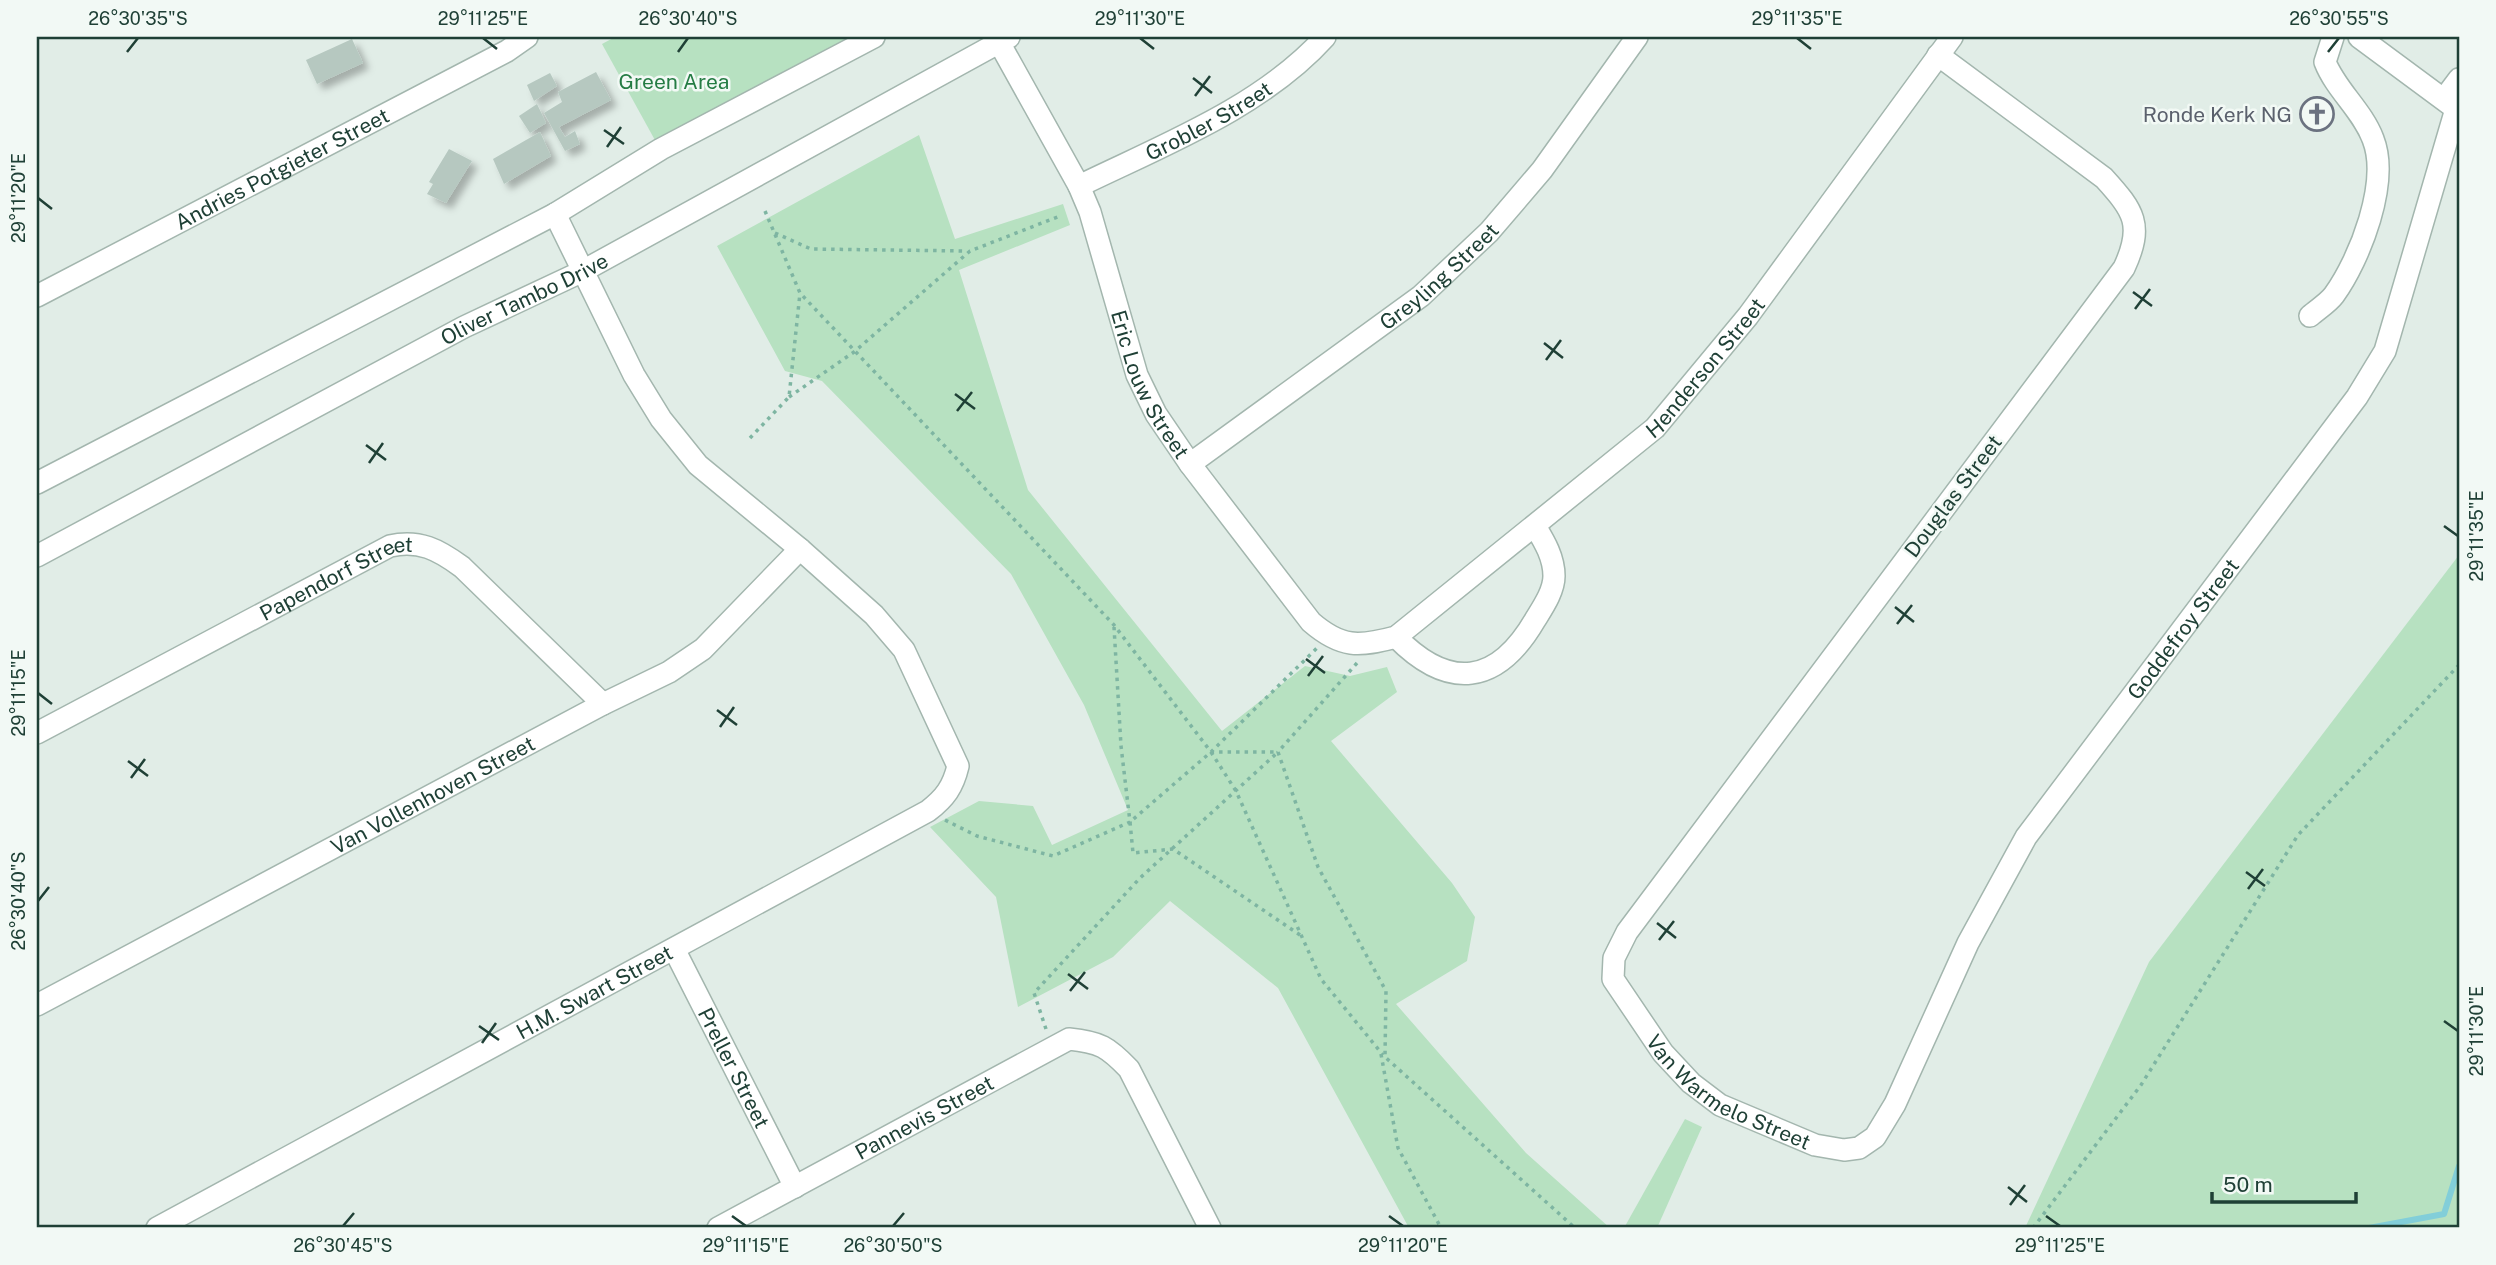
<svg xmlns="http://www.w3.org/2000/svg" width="2496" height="1265" viewBox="0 0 2496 1265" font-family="'Public Sans',sans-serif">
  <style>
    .green { fill: #b7e1c1 }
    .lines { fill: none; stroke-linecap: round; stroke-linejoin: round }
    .stream { stroke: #82ced9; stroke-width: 6 }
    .building { fill: #b6c8c0; filter: url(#shadow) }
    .minor-casing { stroke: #a3b6ae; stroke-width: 24 }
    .path { stroke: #7eb5a2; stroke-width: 3.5; stroke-dasharray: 3.5 5; stroke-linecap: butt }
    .minor { stroke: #fff; stroke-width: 21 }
    .ticks { fill: none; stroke: #1f4036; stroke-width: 2.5 }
    .labels { text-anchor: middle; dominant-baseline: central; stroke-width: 5; stroke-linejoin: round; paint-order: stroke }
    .park-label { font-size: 21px; fill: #257c44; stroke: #f2f9f5 }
    .worship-label { font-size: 21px; fill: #5b616d; stroke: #f2f9f5; text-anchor: end }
    .street-label { font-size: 21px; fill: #1f4036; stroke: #f2f9f5 }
    .neatline { fill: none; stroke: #1f4036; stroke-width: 2.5 }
    .ticks-label { font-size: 18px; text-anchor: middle; fill: #1f4036 }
  </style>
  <defs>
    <filter id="shadow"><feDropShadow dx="6" dy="6" stdDeviation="3.5" flood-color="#0004"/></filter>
  </defs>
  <rect width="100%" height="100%" fill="#e1ede7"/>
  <g class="green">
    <polygon points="615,37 858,37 656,142 602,44"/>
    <polygon points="919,135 955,239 1063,204 1070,225 959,270 1028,490 1222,731 1305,666 1350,676 1387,667 1397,692 1331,741 1452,883 1475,917 1467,961 1396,1004 1526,1153 1610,1228 1409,1228 1278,988 1170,901 1113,957 1018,1007 996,897 930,827 979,801 1033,806 1052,845 1128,810 1084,705 1011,574 822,381 785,371 717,246"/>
    <polygon points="2459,555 2459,1228 2025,1228 2149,962"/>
    <polygon points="1685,1119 1702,1127 1657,1228 1624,1228"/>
  </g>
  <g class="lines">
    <polyline class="stream" points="2369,1228 2444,1214 2459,1166"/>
  </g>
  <g class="building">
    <polygon points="352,39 363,63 317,84 306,60"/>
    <polygon points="596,72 611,100 559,127 565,137 575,131 580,144 565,151 544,113 562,102 558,92"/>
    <polygon points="550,73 557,86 534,101 527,85"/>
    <polygon points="537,104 546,123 530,133 519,116"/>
    <polygon points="540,132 551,156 504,184 493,159"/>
    <polygon points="449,149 472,161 446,203 427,194 433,184 429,182"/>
  </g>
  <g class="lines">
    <g class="minor-casing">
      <g id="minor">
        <path id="s1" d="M996 37 1079 186 1090 212 1137 375 1156 414 1190 464 1311 622C1341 648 1359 647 1396 637L1655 428 1748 316 1952 37"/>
        <polyline points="2359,37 2459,111"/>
        <path id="s2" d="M1938 55 2104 178C2134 211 2144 225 2124 268L1627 932 1614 958 1613 979 1663 1053 1691 1083 1720 1105 1815 1145 1844 1150 1859 1148 1875 1137 1895 1104 1968 943 2026 837 2357 397 2385 351 2456 109"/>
        <polyline points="2444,99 2459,79"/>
        <path id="s3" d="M1079 186C1163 145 1262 107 1325 37"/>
        <path id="s4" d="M37 296 507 51 527 37"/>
        <path d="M2310 316C2318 309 2328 303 2334 295 2360 259 2390 182 2373 139 2362 110 2336 90 2325 62L2333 37"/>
        <path id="s5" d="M1190 464 1421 296 1489 232 1542 170 1637 37"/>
        <polyline points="37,483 555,214 661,149 874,37"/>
        <path id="s6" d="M37 556 464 327 581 272 1009 37"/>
        <path d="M1396 637C1449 691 1497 685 1535 620 1543 607 1554 591 1554 576 1554 557 1544 541 1535 526"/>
        <path id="s7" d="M37 733 390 546C419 539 439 550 462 567L603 704"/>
        <path id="s8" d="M674 949 795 1187"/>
        <path id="s9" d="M37 1005 603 704 669 672 703 649 800 549"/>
        <path id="s10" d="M157 1228 928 811C945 798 953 787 958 766L904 650 874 615 800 549 698 465 661 419 634 375 555 214"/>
        <path id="s11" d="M718 1228 1069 1039C1100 1042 1108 1047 1129 1069L1210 1228"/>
      </g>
    </g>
    <g class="path">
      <polyline points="765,211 800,293 1114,625 1211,752 1278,752"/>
      <polyline points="775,233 811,249 967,251"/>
      <polyline points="789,397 854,352 970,251 1060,216"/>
      <polyline points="750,438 789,397 800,293"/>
      <polyline points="1357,663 1278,752 1318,867 1386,991 1385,1057 1575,1228"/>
      <polyline points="1211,752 1236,791 1321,979 1383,1055"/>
      <polyline points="945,820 977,836 1053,856 1130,822 1121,746 1114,627"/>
      <polyline points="1300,935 1173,849 1133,853 1130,822 1211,752 1317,648"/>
      <polyline points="1046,1029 1034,993 1140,878 1277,753"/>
      <polyline points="1381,1054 1398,1148 1441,1228"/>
      <polyline points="2033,1228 2141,1085 2298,835 2459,665"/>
    </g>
    <use href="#minor" class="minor"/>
  </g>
  <path class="ticks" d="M483 38 497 49M1140 38 1154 49M1797 38 1811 49M127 52 138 38M678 52 688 38M2328 52 2339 38M1193 78 1212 93M1195 96 1210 76M604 130 624 144M607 147 621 127M38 198 52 209M2133 292 2152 306M2135 309 2150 289M1544 343 1563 358M1546 360 1561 340M955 394 975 409M957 411 972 392M366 445 386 460M369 463 383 443M2444 526 2458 536M1895 607 1914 622M1897 624 1912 605M1306 659 1325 673M1308 676 1323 656M38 693 52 704M717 710 737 725M720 727 734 707M128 761 148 776M131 778 145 759M2246 872 2265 886M2248 889 2263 869M38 901 49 887M1657 923 1676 938M1659 940 1674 921M1068 974 1088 989M1070 991 1085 972M2444 1021 2458 1031M479 1026 499 1040M482 1043 496 1023M2008 1187 2027 1202M2010 1205 2025 1185M732 1216 746 1226M1389 1216 1403 1226M2046 1216 2060 1226M343 1226 354 1213M893 1226 904 1213"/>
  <defs>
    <g id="church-ring" transform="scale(1.75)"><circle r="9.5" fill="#f2f9f5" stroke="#6b7280" stroke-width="1.5"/><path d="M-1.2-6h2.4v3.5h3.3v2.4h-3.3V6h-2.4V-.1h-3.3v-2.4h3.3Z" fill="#6b7280"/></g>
  </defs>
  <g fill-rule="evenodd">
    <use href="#church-ring" x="2317" y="114"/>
  </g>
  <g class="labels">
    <g class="park-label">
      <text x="674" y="81">Green Area</text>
    </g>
    <g class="worship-label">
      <text x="2292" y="114">Ronde Kerk NG</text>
    </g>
    <g class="street-label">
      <text stroke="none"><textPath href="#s3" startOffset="145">Grobler Street</textPath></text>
      <text stroke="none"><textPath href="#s4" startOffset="276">Andries Potgieter Street</textPath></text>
      <text stroke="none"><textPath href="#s5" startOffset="312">Greyling Street</textPath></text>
      <text stroke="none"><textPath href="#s6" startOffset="551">Oliver Tambo Drive</textPath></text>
      <text stroke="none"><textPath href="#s1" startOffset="1174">Henderson Street</textPath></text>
      <text stroke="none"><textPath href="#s1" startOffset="382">Eric Louw Street</textPath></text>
      <text transform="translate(1953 496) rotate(-53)">Douglas Street</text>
      <text stroke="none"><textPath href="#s7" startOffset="338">Papendorf Street</textPath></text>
      <text stroke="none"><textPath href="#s2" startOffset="2118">Goddefroy Street</textPath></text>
      <text stroke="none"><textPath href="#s9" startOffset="448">Van Vollenhoven Street</textPath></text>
      <text stroke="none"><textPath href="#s10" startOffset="497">H.M. Swart Street</textPath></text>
      <text stroke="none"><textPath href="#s8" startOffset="133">Preller Street</textPath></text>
      <text stroke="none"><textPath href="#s2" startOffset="1354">Van Warmelo Street</textPath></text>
      <text stroke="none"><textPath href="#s11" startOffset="234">Pannevis Street</textPath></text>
    </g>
  </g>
  <rect width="2496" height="1265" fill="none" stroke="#f2f9f5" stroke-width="77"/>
  <path d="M2212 1192v10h144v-10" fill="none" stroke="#1f4036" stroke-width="3.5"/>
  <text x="2223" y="1192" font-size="21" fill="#1f4036" stroke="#f2f9f5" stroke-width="5" paint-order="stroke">50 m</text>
  <rect x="38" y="38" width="2420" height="1188" class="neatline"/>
  <g class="ticks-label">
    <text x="138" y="25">26°30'35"S</text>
    <text x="483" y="25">29°11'25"E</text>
    <text x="688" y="25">26°30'40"S</text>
    <text x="1140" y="25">29°11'30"E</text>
    <text x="1797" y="25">29°11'35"E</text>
    <text x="2339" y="25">26°30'55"S</text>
    <text transform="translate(19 198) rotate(-90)" y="6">29°11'20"E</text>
    <text transform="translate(2477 536) rotate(-90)" y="6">29°11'35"E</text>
    <text transform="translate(19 693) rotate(-90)" y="6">29°11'15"E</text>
    <text transform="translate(19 901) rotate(-90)" y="6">26°30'40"S</text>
    <text transform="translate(2477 1031) rotate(-90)" y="6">29°11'30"E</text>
    <text x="343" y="1252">26°30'45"S</text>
    <text x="746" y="1252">29°11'15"E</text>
    <text x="893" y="1252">26°30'50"S</text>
    <text x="1403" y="1252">29°11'20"E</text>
    <text x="2060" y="1252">29°11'25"E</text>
  </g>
</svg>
